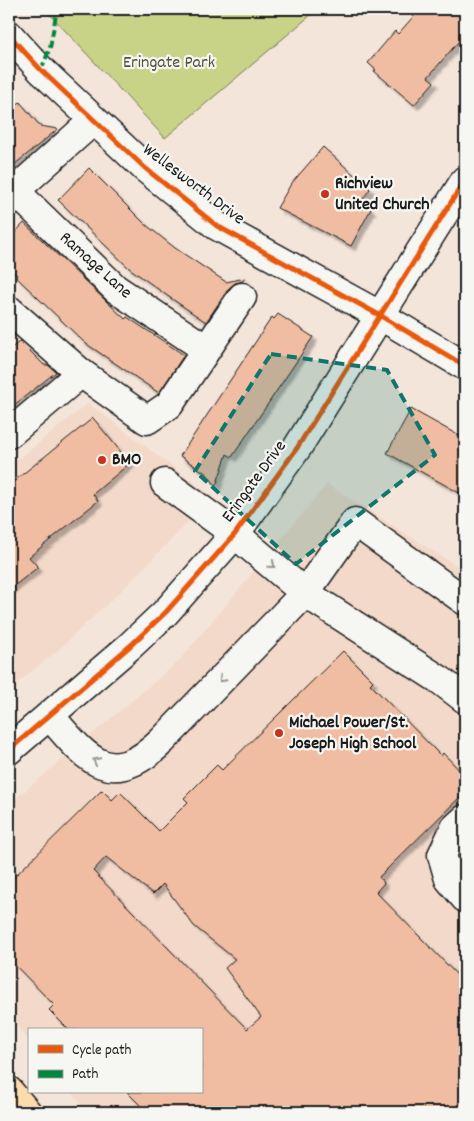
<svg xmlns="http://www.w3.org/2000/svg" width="474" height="1121" viewBox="0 0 474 1121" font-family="Dekko,sans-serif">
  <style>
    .built { fill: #f3d9c9 }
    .green { fill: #c8d387; stroke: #727852 }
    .building { fill: #f0bda2; stroke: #1c1c1c; fill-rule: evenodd; filter: url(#shadow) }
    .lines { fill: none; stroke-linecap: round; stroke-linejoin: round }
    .minor-casing { stroke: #1c1c1c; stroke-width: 31 }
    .major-casing { stroke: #1c1c1c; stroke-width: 31 }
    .minor { stroke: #f6f6f2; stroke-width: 28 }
    .major { stroke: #fedbac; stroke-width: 28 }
    .quiet { stroke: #00873e; stroke-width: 4; stroke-dasharray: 8 4; stroke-linecap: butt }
    .cycleway-casing { stroke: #f6f6f2; stroke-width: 8 }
    .cycleway { stroke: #e8590c; stroke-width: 5 }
    .oneway { stroke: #949492 }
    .marked { fill: #0f766e; fill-opacity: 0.2; stroke: #0f766e; stroke-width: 4; stroke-dasharray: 10 6; stroke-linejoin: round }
    .poi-dot { fill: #c8321e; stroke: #f6f6f2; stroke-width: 2 }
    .labels { text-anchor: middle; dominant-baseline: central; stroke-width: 4.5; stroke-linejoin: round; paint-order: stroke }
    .park-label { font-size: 18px; fill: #50533c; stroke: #f6f6f2 }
    .poi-label { font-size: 18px; font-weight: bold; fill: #1c1c1c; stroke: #f6f6f2; text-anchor: start }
    .street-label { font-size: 18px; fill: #1c1c1c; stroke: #f6f6f2 }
  </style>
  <defs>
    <filter id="shadow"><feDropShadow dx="4.5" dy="4.5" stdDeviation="1" flood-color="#0004"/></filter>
  </defs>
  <rect width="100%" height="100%" fill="#f4e5da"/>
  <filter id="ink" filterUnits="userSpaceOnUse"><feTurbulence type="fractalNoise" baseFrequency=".02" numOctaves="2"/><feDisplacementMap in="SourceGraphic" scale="10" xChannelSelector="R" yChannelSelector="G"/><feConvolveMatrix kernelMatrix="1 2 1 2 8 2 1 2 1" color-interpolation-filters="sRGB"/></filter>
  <g filter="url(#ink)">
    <g class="built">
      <polygon points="88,403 213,497 127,585 58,650 9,690 9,467"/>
      <polygon points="327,484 465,571 465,1112 88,1112 71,1092 201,1092 201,1030 29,1030 29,1041 9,1017 9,804 178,662"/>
    </g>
    <polygon class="green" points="45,9 318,9 165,138"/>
    <g class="building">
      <polygon points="420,9 465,9 465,34 428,77 434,82 414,105 374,71 376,70 368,63 395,31 398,34"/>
      <polygon points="20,102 40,126 58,129 9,169 9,111"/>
      <polygon points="323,147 370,189 362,200 371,209 351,246 277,208 291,184"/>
      <polygon points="89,168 145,224 175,248 226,282 245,278 243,281 235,283 229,288 206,322 169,297 129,268 58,200"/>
      <polygon points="24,223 125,319 127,317 184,355 159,393 85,343 16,277 17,275 9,268 9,239"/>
      <polygon points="278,314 313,337 232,457 227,454 216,486 207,474 180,456 272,317 274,319"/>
      <polygon points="20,341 44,365 48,365 56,372 9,409 9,350"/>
      <polygon points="411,409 465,439 465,496 387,453"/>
      <polygon points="93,418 130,463 93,494 98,501 29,557 38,567 9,590 9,485"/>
      <path d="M343 651 373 681 370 684 441 756 443 753 465 776V792L379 877 384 883 376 892 465 983V1112H147L127 1092H201V1030H69L49 1010 54 1005 9 959V882L102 790 112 800 120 792 159 831 188 802 184 798 217 765 222 770ZM106 857 153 894 163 884 194 926 235 959 225 968 261 1017 247 1029 93 871Z"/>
    </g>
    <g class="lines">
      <g class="minor-casing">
        <g id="minor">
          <polyline points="9,35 41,70 145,168 217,226 381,316 465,366"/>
          <polyline points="15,191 116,289 206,349"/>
          <polyline points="9,196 94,120"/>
          <polyline points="9,310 81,373 147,420 169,405 242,297"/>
          <polyline points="9,434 81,373"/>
          <polyline points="465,601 355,522 305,593 440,680 465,699"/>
          <path d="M50 716C87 759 110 791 162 741L305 593 235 534 165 483"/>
          <polyline points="9,750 130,646 166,612 235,534 297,448 465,180"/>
          <polyline points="465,819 455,828 442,855 449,879 465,898"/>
        </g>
      </g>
      <g class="major-casing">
        <polyline id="major" points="9,1091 27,1112"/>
      </g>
      <use href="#minor" class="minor"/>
      <use href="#major" class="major"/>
      <polyline class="quiet" points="41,70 50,48 57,9"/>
      <g class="cycleway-casing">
        <g id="cycleway">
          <polyline points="9,35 41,70 145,168 217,226 381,316 465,366"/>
          <polyline points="9,750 130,646 166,612 235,534 297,448 465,180"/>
        </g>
      </g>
      <use href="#cycleway" class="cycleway"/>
    </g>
    <defs><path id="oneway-chevron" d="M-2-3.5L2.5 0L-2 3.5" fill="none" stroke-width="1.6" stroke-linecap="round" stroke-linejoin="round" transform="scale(1.25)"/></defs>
    <g class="oneway">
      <use href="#oneway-chevron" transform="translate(272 565) rotate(39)"/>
      <use href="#oneway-chevron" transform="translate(222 679) rotate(134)"/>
      <use href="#oneway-chevron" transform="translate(96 761) rotate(-152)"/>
    </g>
  </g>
  <path class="marked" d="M271 354 387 370 435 455 296 564 195 471Z"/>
  <g class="poi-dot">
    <circle cx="325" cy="194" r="5"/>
    <circle cx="102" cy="460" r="5"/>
    <circle cx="279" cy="733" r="5"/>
  </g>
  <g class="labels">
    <g class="park-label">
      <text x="169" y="63">Eringate Park</text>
    </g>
    <g class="poi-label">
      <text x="335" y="184">Richview<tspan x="335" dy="21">United Church</tspan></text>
      <text x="112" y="460">BMO</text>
      <text x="289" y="723">Michael Power/St.<tspan x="289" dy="21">Joseph High School</tspan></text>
    </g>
    <g class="street-label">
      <text transform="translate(193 185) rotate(37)">Wellesworth Drive</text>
      <text transform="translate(95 266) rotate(42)">Ramage Lane</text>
      <text transform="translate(255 482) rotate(-54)">Eringate Drive</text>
    </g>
  </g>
  <rect width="474" height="1121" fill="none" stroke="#f6f6f2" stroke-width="30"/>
  <rect x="15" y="15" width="444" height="1091" fill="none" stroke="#1c1c1c" stroke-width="2" filter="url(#ink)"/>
  <rect x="28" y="1028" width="175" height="65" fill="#f6f6f2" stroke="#9f9f9c"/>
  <rect x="38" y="1045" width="25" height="8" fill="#e8590c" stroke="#9f9f9c"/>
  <text x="72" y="1054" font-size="15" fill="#1c1c1c">Cycle path</text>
  <rect x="38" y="1070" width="25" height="8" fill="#00873e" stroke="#9f9f9c"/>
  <text x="72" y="1078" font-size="15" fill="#1c1c1c">Path</text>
</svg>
